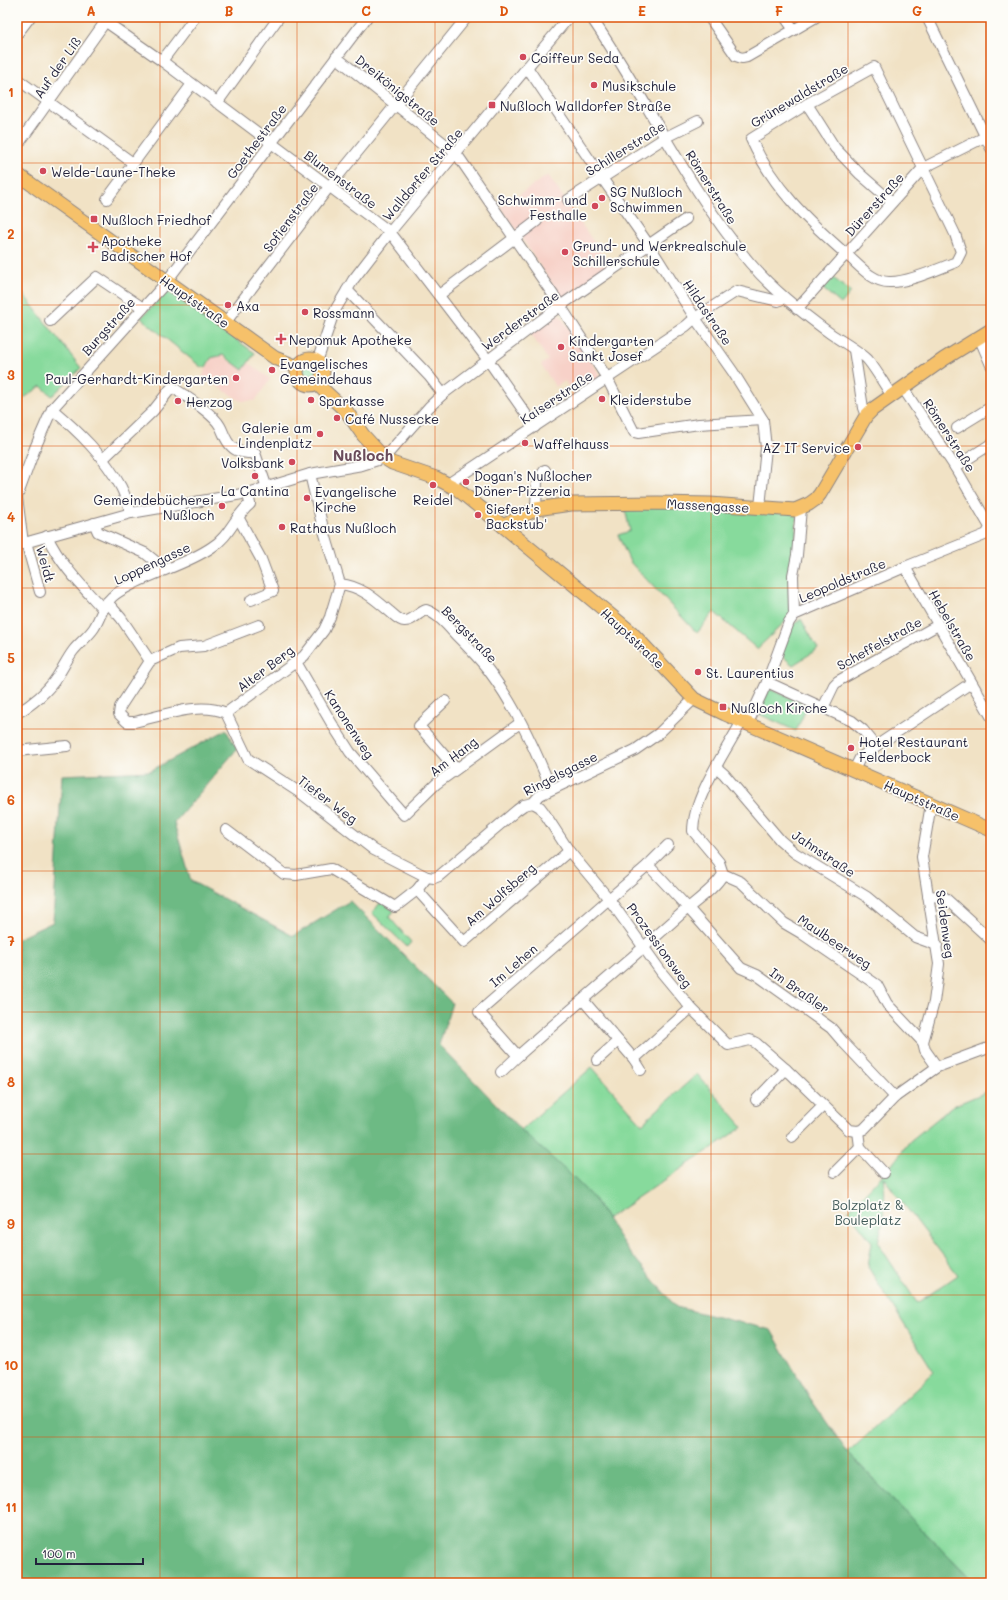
<svg xmlns="http://www.w3.org/2000/svg" width="1008" height="1600" viewBox="0 0 1008 1600" font-family="Mali,sans-serif">
  <style>
    .built { fill: #f7d1c8 }
    .green { fill: #87da9c; stroke: #547e6c; fill-rule: evenodd }
    .forest { fill: #6dba84; stroke: #486e60 }
    .lines { fill: none; stroke-linecap: round; stroke-linejoin: round }
    .minor-casing { stroke: #8a8280; stroke-width: 12 }
    .major-casing { stroke: #8a8280; stroke-width: 15 }
    .minor { stroke: #fff; stroke-width: 10 }
    .major { stroke: #f6c16b; stroke-width: 13 }
    .grid { fill: none; stroke: #de560e; stroke-width: 1; stroke-opacity: 0.55 }
    .poi-dot { fill: #d1495b; stroke: #fdfcf7; stroke-width: 1.5 }
    .labels { text-anchor: middle; dominant-baseline: central; stroke-width: 3.5; stroke-linejoin: round; paint-order: stroke }
    .poi-label { font-size: 13px; fill: #22223b; stroke: #fdfcf7; text-anchor: start }
    .street-label { font-size: 13px; fill: #22223b; stroke: #fdfcf7 }
    .park-label { font-size: 13px; fill: #405958; stroke: #fdfcf7 }
    .quarter-label { font-size: 15px; font-weight: bold; fill: #6a4c5b; stroke: #fdfcf7 }
    .neatline { fill: none; stroke: #de560e; stroke-width: 1.5 }
    .grid-label { font-size: 13px; text-anchor: middle; font-weight: bold; fill: #de560e }
  </style>
  <rect width="100%" height="100%" fill="#fdfcf7"/>
  <filter id="ink" filterUnits="userSpaceOnUse"><feTurbulence type="fractalNoise" baseFrequency=".025" numOctaves="2"/><feDisplacementMap in="SourceGraphic" scale="8" xChannelSelector="R" yChannelSelector="G"/><feConvolveMatrix kernelMatrix="1 2 1 2 8 2 1 2 1" color-interpolation-filters="sRGB"/></filter>
  <filter id="wash" filterUnits="userSpaceOnUse"><feTurbulence type="fractalNoise" baseFrequency=".012" numOctaves="4" result="noise"/><feDisplacementMap in="SourceGraphic" scale="16" xChannelSelector="R" yChannelSelector="G"/><feGaussianBlur stdDeviation="0.9" result="paint"/><feColorMatrix in="noise" values="0 0 0 0 0 0 0 0 0 0 0 0 0 0 0 0 0 1.4 0 .05"/><feComposite in="paint" operator="in"/></filter>
  <g filter="url(#wash)">
    <rect width="100%" height="100%" fill="#f1e2c5"/>
    <g class="built">
      <polygon points="548,175 610,266 562,299 501,207"/>
      <polygon points="559,314 601,376 574,395 565,381 555,387 553,383 541,365 548,360 531,334"/>
      <polygon points="222,356 243,370 249,363 270,379 255,401 241,401 202,377 212,358"/>
    </g>
    <g class="green">
      <polygon points="832,277 851,292 841,304 822,288"/>
      <polygon points="17,286 81,368 52,396 41,386 17,403"/>
      <polygon points="167,291 255,353 243,370 223,355 211,358 206,367 201,367 141,318"/>
      <circle cx="310" cy="372" r="7"/>
      <polygon points="648,506 797,513 792,615 757,649 714,612 697,633 630,562 618,535 630,531 625,509"/>
      <polygon points="801,619 818,649 793,665 781,655 793,625"/>
      <polygon points="769,689 808,705 796,731 759,714"/>
      <polygon points="381,902 394,911 389,917 411,942 407,947 372,913"/>
      <polygon points="592,1067 642,1124 697,1074 743,1127 607,1219 594,1199 521,1130"/>
      <path d="M991 1090V1583H974L848 1453 934 1372 868 1267 872 1242 848 1211 891 1166 910 1141 953 1106ZM883 1177 958 1275 917 1303 878 1243C883 1222 887 1198 883 1177Z"/>
    </g>
    <polygon class="forest" points="226,730 237,749 174,823 191,881 293,936 350,901 452,1003 439,1045 521,1130 572,1176 594,1199 627,1249 676,1307 771,1330 810,1398 848,1453 974,1583 17,1583 17,939 53,922 62,775 150,771"/>
  </g>
  <g filter="url(#ink)">
    <g class="lines">
      <g class="minor-casing">
        <g id="minor">
          <polyline points="99,17 162,61 390,232 488,360 535,427"/>
          <path d="M591 17C646 97 687 188 750 263 774 291 802 313 831 334 841 341 862 353 868 360 877 371 884 384 892 396"/>
          <polyline points="709,17 736,56 742,58 747,57 816,17"/>
          <polyline points="785,17 794,30"/>
          <polyline points="927,17 991,148"/>
          <polyline points="17,34 30,17"/>
          <polyline points="336,57 456,153 556,299 607,378 634,432 638,433 699,424 763,420"/>
          <polyline points="162,61 195,17"/>
          <polyline points="527,67 602,178 649,245 695,318 733,372 763,420 766,448 760,507"/>
          <path d="M874 67 955 234 961 252 956 262C939 269 907 283 889 282 872 282 859 265 847 255 807 220 773 188 751 139L807 104Z"/>
          <polyline points="17,79 133,163"/>
          <polyline points="217,103 279,17"/>
          <polyline points="807,104 835,148 860,174 892,202"/>
          <polyline points="17,146 105,22"/>
          <polyline points="107,199 192,84"/>
          <polyline points="568,200 666,137 698,121"/>
          <polyline points="347,290 429,376 443,394"/>
          <polyline points="439,295 537,221"/>
          <polyline points="797,309 923,168 991,134"/>
          <polyline points="50,321 97,277 143,308"/>
          <polyline points="225,323 329,187 467,17"/>
          <polyline points="979,337 991,365"/>
          <polyline points="854,350 863,408 866,416"/>
          <polyline points="317,362 334,312 353,280 390,232 569,17"/>
          <polyline points="903,388 955,467 990,527 987,534"/>
          <path d="M52 409C79 432 104 456 121 487 125 495 128 504 131 513"/>
          <polyline points="957,428 991,407"/>
          <path d="M103 459 153 411 172 387C184 395 214 414 220 426 224 433 225 441 232 447 238 453 247 453 255 453L267 488"/>
          <polyline points="955,467 991,444"/>
          <polyline points="448,484 686,326 695,318 737,291 778,301 784,298"/>
          <polyline points="536,509 537,481 545,470"/>
          <polyline points="238,517 261,559 273,591 251,600"/>
          <polyline points="94,523 98,532 145,553 165,569"/>
          <path d="M47 536C60 564 82 586 102 608"/>
          <polyline points="26,542 40,592"/>
          <polyline points="23,543 17,497 35,448 52,409 163,286 367,17"/>
          <polyline points="17,545 131,513 248,493 310,474 362,465 384,458 429,407 443,394 560,306 686,219"/>
          <polyline points="905,567 991,716"/>
          <path d="M340 584C360 586 374 598 389 611 393 614 399 621 404 621 412 622 419 612 426 610 438 614 448 626 456 635 468 647 479 658 489 671 514 704 536 751 551 789"/>
          <polyline points="107,602 121,618 150,661"/>
          <polyline points="794,615 793,575 797,555 801,508"/>
          <polyline points="296,662 332,724 350,752 404,815 436,784 520,723"/>
          <polyline points="767,682 852,721 863,730 876,746"/>
          <polyline points="445,701 419,726 456,769"/>
          <polyline points="823,708 834,685 838,681 938,625"/>
          <path d="M17 713C32 705 48 691 57 677 63 668 67 659 73 651 79 643 88 637 94 628 101 617 102 606 112 597 118 591 128 587 135 583 161 570 189 563 212 547 229 537 235 516 250 504L248 493"/>
          <polyline points="226,713 248,759 302,794 374,850 427,877 434,878 439,876 517,810 524,805 533,803 540,795 635,750 658,734 694,699"/>
          <polyline points="226,713 304,656 324,630 330,617 340,584 322,524 310,474"/>
          <path d="M226 713C199 701 162 716 134 722H127L119 714 120 707 150 661 179 648 204 646 259 625"/>
          <path d="M742 721C726 751 693 797 693 831L719 862 723 874C716 888 693 903 681 914 628 962 572 1008 518 1056L479 1012 648 865 688 908 741 968 757 975 831 1028 843 1042 895 1097"/>
          <polyline points="748,723 767,682 789,622 794,615 905,567 987,534"/>
          <polyline points="17,751 67,746"/>
          <polyline points="716,767 724,774 780,840 795,853 867,897 915,937 937,945"/>
          <polyline points="854,770 860,758 876,746 971,683"/>
          <polyline points="533,803 540,807 543,811 569,851 609,899 662,973 691,1008 728,1045 750,1040 756,1043 788,1071 849,1130 858,1131 864,1129 895,1097 937,1067 991,1047"/>
          <polyline points="931,804 922,857 939,964 934,1002 923,1042 925,1050 937,1067"/>
          <polyline points="226,830 284,874 296,875 331,869 395,907 417,890 427,877"/>
          <polyline points="648,865 668,845"/>
          <polyline points="723,874 741,882 784,923 801,933 877,985 887,1004 923,1042"/>
          <polyline points="417,890 464,942 569,851"/>
          <polyline points="928,896 944,897 991,940"/>
          <polyline points="583,1000 634,1059 641,1070"/>
          <polyline points="634,1059 691,1008"/>
          <polyline points="597,1060 618,1041"/>
          <polyline points="501,1072 518,1056"/>
          <polyline points="756,1100 786,1069"/>
          <polyline points="858,1131 860,1147 884,1173"/>
          <polyline points="792,1137 823,1106"/>
          <polyline points="835,1172 860,1147"/>
        </g>
      </g>
      <g class="major-casing">
        <g id="major">
          <polyline points="17,174 275,358 298,367"/>
          <circle cx="310" cy="372" r="13"/>
          <polyline points="316,383 347,412 363,435 384,458 392,463 436,478 457,489 503,526 631,632 694,699 725,714 991,830"/>
          <polyline points="503,526 536,509 571,504 658,503 710,504 795,510 809,504 816,499 820,494 866,416 873,409 944,359 991,330"/>
        </g>
      </g>
      <use href="#minor" class="minor"/>
      <use href="#major" class="major"/>
    </g>
  </g>
  <path class="grid" d="M160 17V1583M297 17V1583M435 17V1583M573 17V1583M711 17V1583M848 17V1583M17 163H991M17 305H991M17 446H991M17 588H991M17 729H991M17 871H991M17 1012H991M17 1154H991M17 1295H991M17 1437H991"/>
  <g class="poi-dot">
    <circle cx="523" cy="57" r="4"/>
    <circle cx="594" cy="85" r="4"/>
    <rect x="488" y="101" width="8" height="8" rx="2"/>
    <circle cx="43" cy="171" r="4"/>
    <circle cx="602" cy="198" r="4"/>
    <circle cx="595" cy="206" r="4"/>
    <rect x="90" y="215" width="8" height="8" rx="2"/>
    <path d="M91 241h4v4h4v4h-4v4h-4v-4h-4v-4h4z"/>
    <circle cx="565" cy="252" r="4"/>
    <circle cx="228" cy="305" r="4"/>
    <circle cx="305" cy="312" r="4"/>
    <path d="M279 333h4v4h4v4h-4v4h-4v-4h-4v-4h4z"/>
    <circle cx="561" cy="347" r="4"/>
    <circle cx="272" cy="370" r="4"/>
    <circle cx="236" cy="378" r="4"/>
    <circle cx="602" cy="399" r="4"/>
    <circle cx="311" cy="400" r="4"/>
    <circle cx="178" cy="401" r="4"/>
    <circle cx="337" cy="418" r="4"/>
    <circle cx="320" cy="434" r="4"/>
    <circle cx="525" cy="443" r="4"/>
    <circle cx="858" cy="447" r="4"/>
    <circle cx="292" cy="462" r="4"/>
    <circle cx="255" cy="476" r="4"/>
    <circle cx="466" cy="482" r="4"/>
    <circle cx="433" cy="485" r="4"/>
    <circle cx="307" cy="498" r="4"/>
    <circle cx="222" cy="506" r="4"/>
    <circle cx="478" cy="515" r="4"/>
    <circle cx="282" cy="527" r="4"/>
    <circle cx="698" cy="672" r="4"/>
    <rect x="719" y="703" width="8" height="8" rx="2"/>
    <circle cx="851" cy="748" r="4"/>
  </g>
  <g class="labels">
    <g class="poi-label">
      <text x="531" y="57">Coiffeur Seda</text>
      <text x="602" y="85">Musikschule</text>
      <text x="500" y="105">Nußloch Walldorfer Straße</text>
      <text x="51" y="171">Welde-Laune-Theke</text>
      <text x="610" y="191">SG Nußloch<tspan x="610" dy="15">Schwimmen</tspan></text>
      <text x="587" y="199" text-anchor="end">Schwimm- und<tspan x="587" dy="15">Festhalle</tspan></text>
      <text x="102" y="219">Nußloch Friedhof</text>
      <text x="101" y="240">Apotheke<tspan x="101" dy="15">Badischer Hof</tspan></text>
      <text x="573" y="245">Grund- und Werkrealschule<tspan x="573" dy="15">Schillerschule</tspan></text>
      <text x="236" y="305">Axa</text>
      <text x="313" y="312">Rossmann</text>
      <text x="289" y="339">Nepomuk Apotheke</text>
      <text x="569" y="340">Kindergarten<tspan x="569" dy="15">Sankt Josef</tspan></text>
      <text x="280" y="363">Evangelisches<tspan x="280" dy="15">Gemeindehaus</tspan></text>
      <text x="228" y="378" text-anchor="end">Paul-Gerhardt-Kindergarten</text>
      <text x="610" y="399">Kleiderstube</text>
      <text x="319" y="400">Sparkasse</text>
      <text x="186" y="401">Herzog</text>
      <text x="345" y="418">Café Nussecke</text>
      <text x="312" y="427" text-anchor="end">Galerie am<tspan x="312" dy="15">Lindenplatz</tspan></text>
      <text x="533" y="443">Waffelhauss</text>
      <text x="850" y="447" text-anchor="end">AZ IT Service</text>
      <text x="284" y="462" text-anchor="end">Volksbank</text>
      <text x="474" y="475">Dogan's Nußlocher<tspan x="474" dy="15">Döner-Pizzeria</tspan></text>
      <text x="255" y="490" text-anchor="middle">La Cantina</text>
      <text x="315" y="491">Evangelische<tspan x="315" dy="15">Kirche</tspan></text>
      <text x="214" y="499" text-anchor="end">Gemeindebücherei<tspan x="214" dy="15">Nußloch</tspan></text>
      <text x="433" y="499" text-anchor="middle">Reidel</text>
      <text x="486" y="508">Siefert's<tspan x="486" dy="15">Backstub'</tspan></text>
      <text x="290" y="527">Rathaus Nußloch</text>
      <text x="706" y="672">St. Laurentius</text>
      <text x="731" y="707">Nußloch Kirche</text>
      <text x="859" y="741">Hotel Restaurant<tspan x="859" dy="15">Felderbock</tspan></text>
    </g>
    <g class="street-label">
      <text transform="translate(57 67) rotate(-55)">Auf der Liß</text>
      <text transform="translate(398 90) rotate(39)">Dreikönigstraße</text>
      <text transform="translate(799 95) rotate(-31)">Grünewaldstraße</text>
      <text transform="translate(256 141) rotate(-53)">Goethestraße</text>
      <text transform="translate(625 148) rotate(-32)">Schillerstraße</text>
      <text transform="translate(422 174) rotate(-50)">Walldorfer Straße</text>
      <text transform="translate(341 179) rotate(37)">Blumenstraße</text>
      <text transform="translate(712 187) rotate(58)">Römerstraße</text>
      <text transform="translate(874 204) rotate(-48)">Dürerstraße</text>
      <text transform="translate(290 217) rotate(-53)">Sofienstraße</text>
      <text transform="translate(195 301) rotate(35)">Hauptstraße</text>
      <text transform="translate(708 312) rotate(56)">Hildastraße</text>
      <text transform="translate(520 320) rotate(-36)">Werderstraße</text>
      <text transform="translate(108 326) rotate(-48)">Burgstraße</text>
      <text transform="translate(556 397) rotate(-34)">Kaiserstraße</text>
      <text transform="translate(950 435) rotate(57)">Römerstraße</text>
      <text transform="translate(708 505) rotate(3)">Massengasse</text>
      <text transform="translate(152 563) rotate(-25)">Loppengasse</text>
      <text transform="translate(46 564) rotate(75)">Weidt</text>
      <text transform="translate(842 580) rotate(-23)">Leopoldstraße</text>
      <text transform="translate(953 625) rotate(60)">Hebelstraße</text>
      <text transform="translate(470 634) rotate(46)">Bergstraße</text>
      <text transform="translate(633 638) rotate(43)">Hauptstraße</text>
      <text transform="translate(879 643) rotate(-29)">Scheffelstraße</text>
      <text transform="translate(265 668) rotate(-37)">Alter Berg</text>
      <text transform="translate(350 724) rotate(57)">Kanonenweg</text>
      <text transform="translate(453 756) rotate(-37)">Am Hang</text>
      <text transform="translate(560 773) rotate(-27)">Ringelsgasse</text>
      <text transform="translate(328 799) rotate(37)">Tiefer Weg</text>
      <text transform="translate(922 800) rotate(24)">Hauptstraße</text>
      <text transform="translate(824 853) rotate(34)">Jahnstraße</text>
      <text transform="translate(500 894) rotate(-41)">Am Wolfsberg</text>
      <text transform="translate(946 924) rotate(82)">Seidenweg</text>
      <text transform="translate(835 941) rotate(34)">Maulbeerweg</text>
      <text transform="translate(660 945) rotate(54)">Prozessionsweg</text>
      <text transform="translate(513 965) rotate(-41)">Im Lehen</text>
      <text transform="translate(800 990) rotate(35)">Im Braßler</text>
    </g>
    <g class="park-label">
      <text x="868" y="1204">Bolzplatz &amp;<tspan x="868" dy="15">Bouleplatz</tspan></text>
    </g>
    <g class="quarter-label">
      <text x="363" y="455">Nußloch</text>
    </g>
  </g>
  <rect width="1008" height="1600" fill="none" stroke="#fdfcf7" stroke-width="44"/>
  <path d="M36 1558v6h107v-6" fill="none" stroke="#22223b" stroke-width="2"/>
  <text x="42" y="1558" font-size="12" fill="#22223b" stroke="#fdfcf7" stroke-width="3" paint-order="stroke">100 m</text>
  <rect x="22" y="22" width="964" height="1556" class="neatline"/>
  <g class="grid-label">
    <text x="91" y="16">A</text>
    <text x="229" y="16">B</text>
    <text x="366" y="16">C</text>
    <text x="504" y="16">D</text>
    <text x="642" y="16">E</text>
    <text x="779" y="16">F</text>
    <text x="917" y="16">G</text>
    <text x="11" y="97">1</text>
    <text x="11" y="239">2</text>
    <text x="11" y="380">3</text>
    <text x="11" y="522">4</text>
    <text x="11" y="663">5</text>
    <text x="11" y="805">6</text>
    <text x="11" y="946">7</text>
    <text x="11" y="1087">8</text>
    <text x="11" y="1229">9</text>
    <text x="11" y="1370">10</text>
    <text x="11" y="1512">11</text>
  </g>
</svg>
